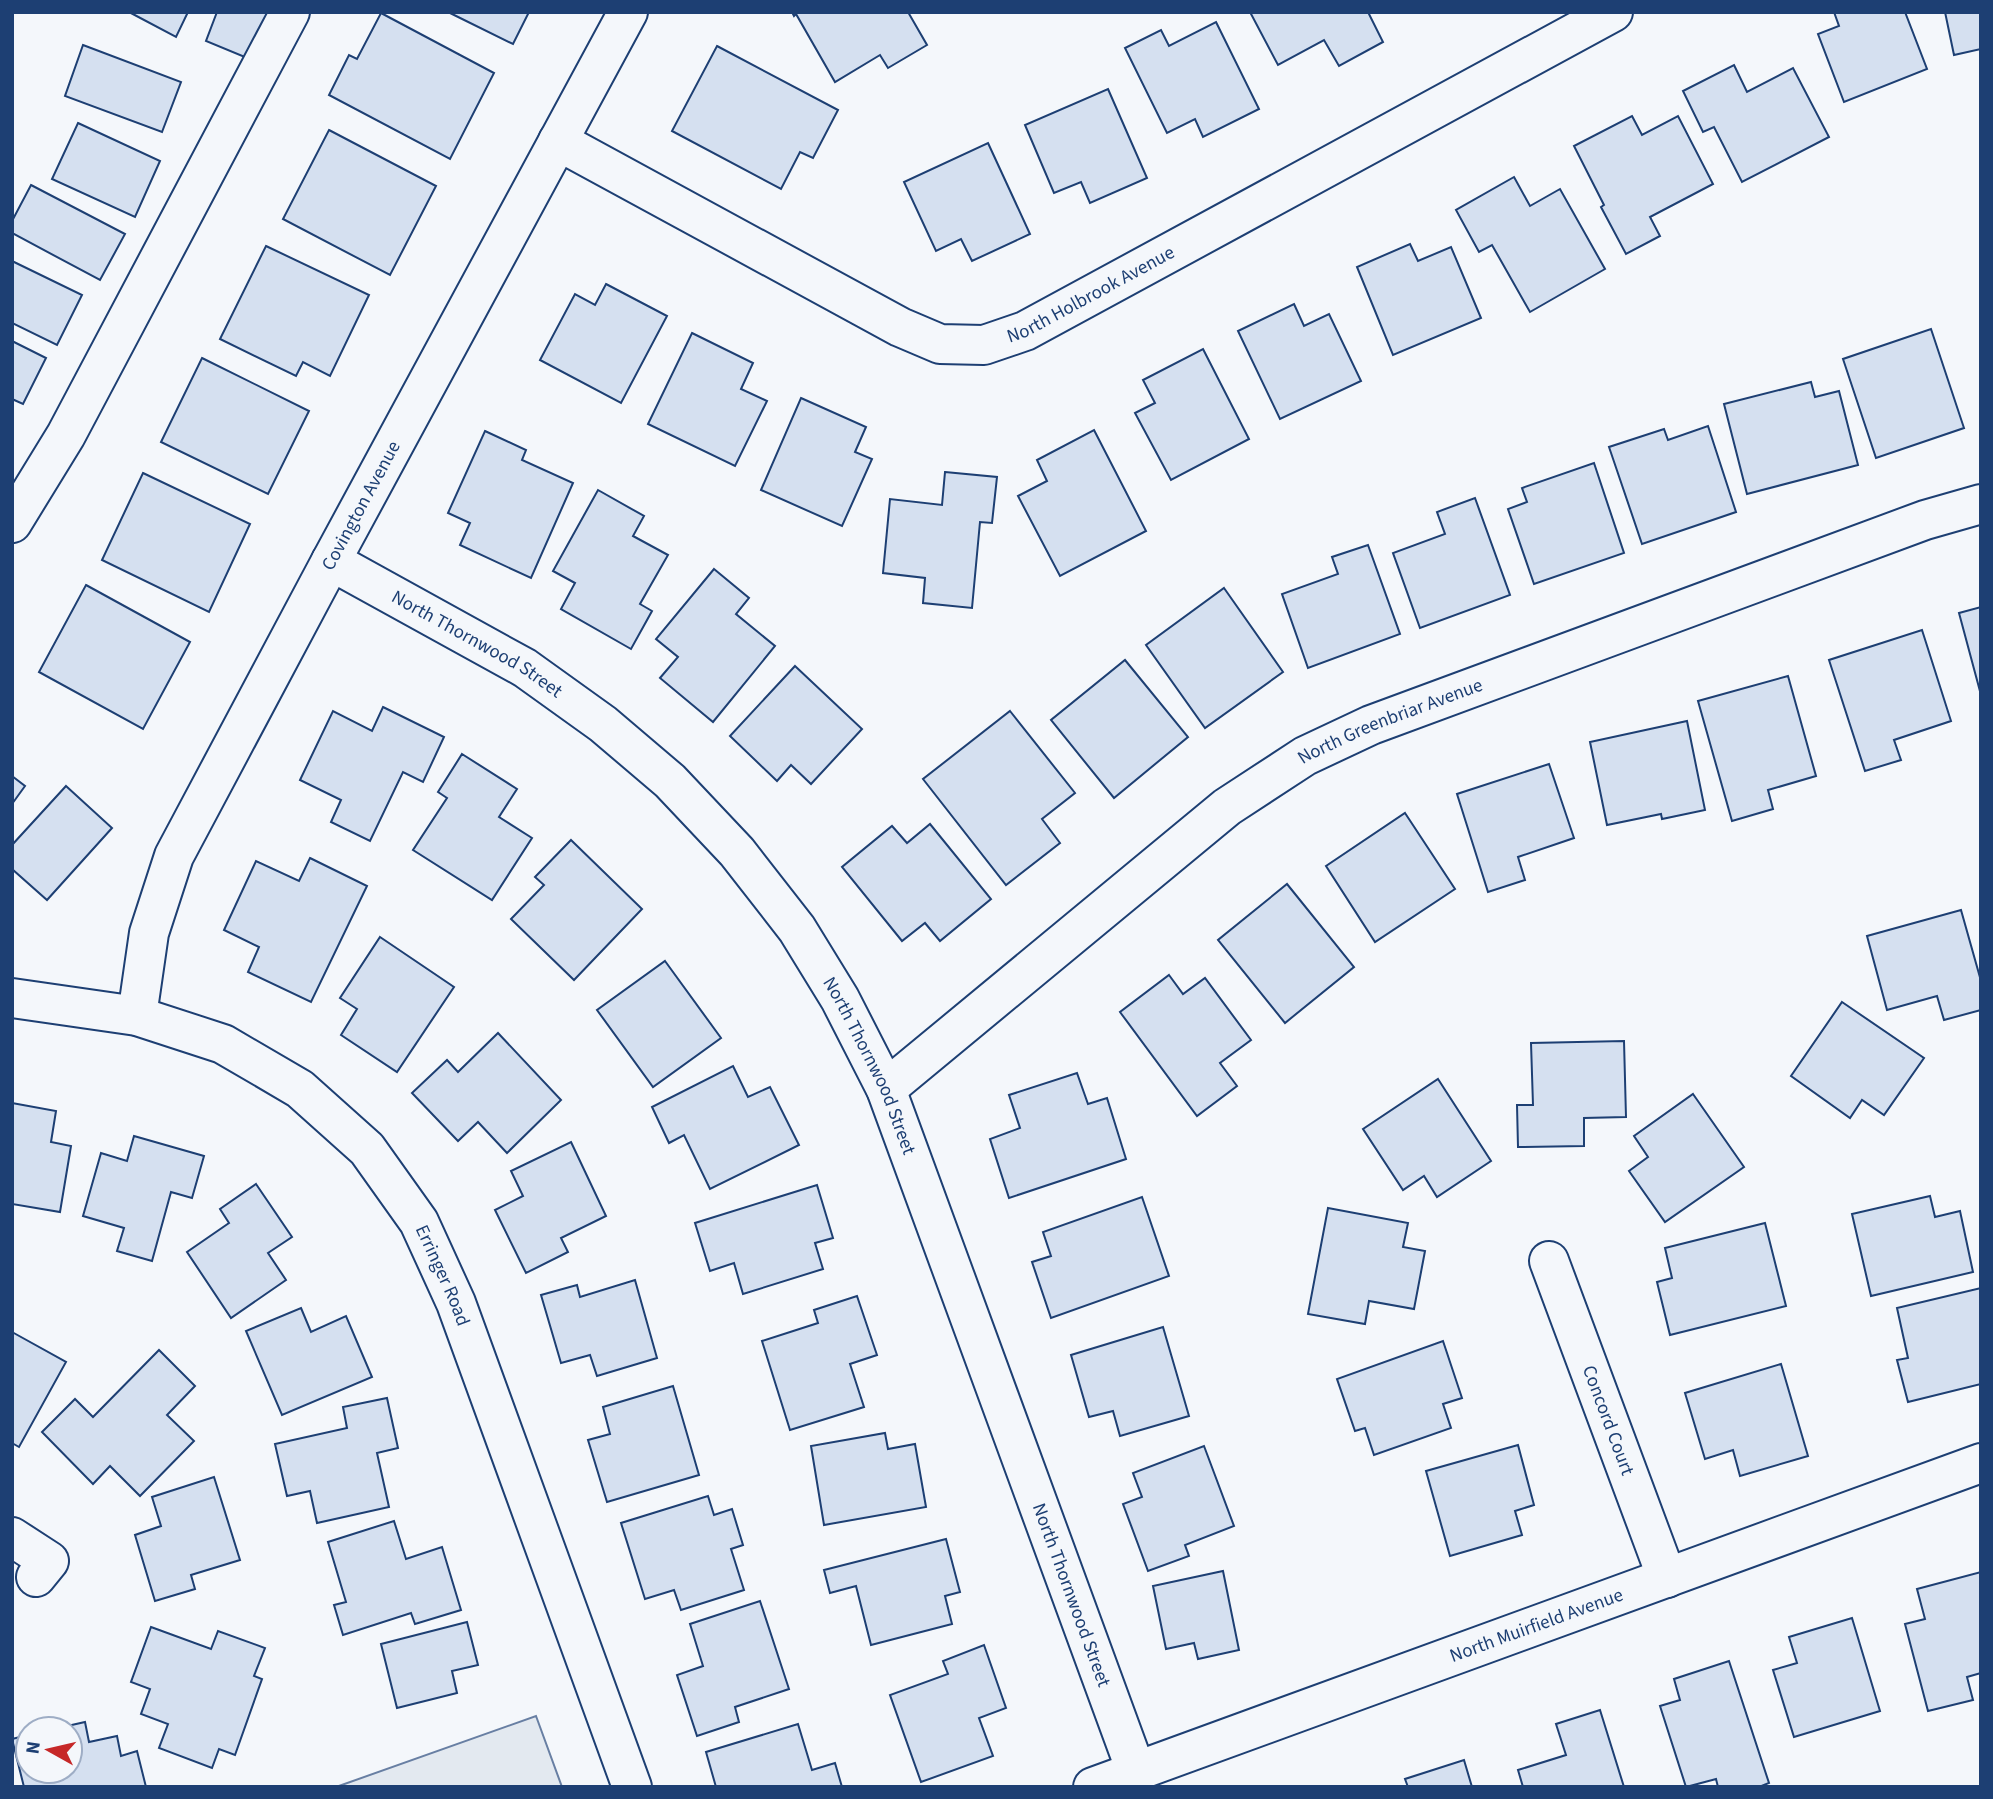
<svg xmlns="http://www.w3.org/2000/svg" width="1993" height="1799" viewBox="0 0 1993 1799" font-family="'Source Sans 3',sans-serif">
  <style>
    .green { fill: #e3e9f0; stroke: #687fa3; stroke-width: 2 }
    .building { fill: #d5e0f0; stroke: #1d3f73; stroke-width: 2 }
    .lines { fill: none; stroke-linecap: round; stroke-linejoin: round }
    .minor-casing { stroke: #1d3f73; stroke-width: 42 }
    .minor { stroke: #f4f7fb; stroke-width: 38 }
    .labels { text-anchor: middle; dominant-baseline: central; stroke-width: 5; stroke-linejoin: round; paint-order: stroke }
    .street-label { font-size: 19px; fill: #1d3f73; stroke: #f4f7fb }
  </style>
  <rect width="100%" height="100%" fill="#f4f7fb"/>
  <polygon class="green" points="536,1716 562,1787 336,1787"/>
  <g class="building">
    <polygon points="129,12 188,12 176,37"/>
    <polygon points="217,12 277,12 257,62 206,41"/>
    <polygon points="448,12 529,12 513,44"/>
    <polygon points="792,12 908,12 927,45 888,68 880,55 835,82 796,14 794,16"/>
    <polygon points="1250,12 1368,12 1383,42 1339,66 1324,40 1278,65"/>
    <polygon points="1834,12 1905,12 1927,69 1844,102 1818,34 1839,26"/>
    <polygon points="1945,12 1981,12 1981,49 1954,55"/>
    <polygon points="381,13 494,73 450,159 329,95 349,55 357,59"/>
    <polygon points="1216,22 1259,109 1203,137 1195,119 1167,133 1125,48 1161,30 1169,46"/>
    <polygon points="83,45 181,82 162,132 65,96"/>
    <polygon points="717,46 838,110 813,158 800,152 781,189 672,131"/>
    <polygon points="1734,65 1747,92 1793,68 1829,137 1742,182 1714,127 1703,132 1683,91"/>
    <polygon points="1108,89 1147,178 1090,203 1081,182 1054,193 1025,125"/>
    <polygon points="1632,116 1642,135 1678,116 1713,184 1650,217 1660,236 1626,254 1601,207 1604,205 1574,146"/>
    <polygon points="78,123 160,161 135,217 52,179"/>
    <polygon points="329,130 436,186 390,275 283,219"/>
    <polygon points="988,143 1030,234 972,261 961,239 936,251 904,182"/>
    <polygon points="1514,177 1530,206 1560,189 1605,269 1530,312 1492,245 1479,252 1456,210"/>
    <polygon points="31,185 125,234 100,280 12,233 12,221"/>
    <polygon points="1410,244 1418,261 1451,247 1481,318 1393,355 1357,267"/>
    <polygon points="266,246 369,295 330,376 303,362 296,376 220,339"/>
    <polygon points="12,261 82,295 57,345 12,323"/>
    <polygon points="606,284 667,316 621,403 540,360 575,294 595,305"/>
    <polygon points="1294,304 1304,326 1329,314 1361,381 1280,419 1238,331"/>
    <polygon points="1931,329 1964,428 1876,458 1843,359"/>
    <polygon points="692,333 753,363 741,389 767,401 735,466 648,424"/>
    <polygon points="12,341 46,358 23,404 12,399"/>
    <polygon points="1203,349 1249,439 1171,480 1135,413 1155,403 1143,380"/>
    <polygon points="202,358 309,411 268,494 161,442"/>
    <polygon points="1811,382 1815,397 1839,391 1858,465 1747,494 1724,404"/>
    <polygon points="801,398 866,427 855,452 872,459 842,526 761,490"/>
    <polygon points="1708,426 1736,512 1642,544 1609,447 1664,429 1668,440"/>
    <polygon points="1094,430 1146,531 1060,576 1018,496 1047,481 1037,460"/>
    <polygon points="485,431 526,450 522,460 573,483 531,578 460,545 470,523 448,513"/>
    <polygon points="1594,463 1624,553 1534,584 1508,509 1527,502 1522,488"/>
    <polygon points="945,472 997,477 992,523 980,522 972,608 923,603 925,578 883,573 890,499 942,505"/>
    <polygon points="143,473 250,524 209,612 102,560"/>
    <polygon points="598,490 644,516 633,536 668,555 640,604 652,611 631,649 561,609 575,583 553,571"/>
    <polygon points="1475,498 1510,595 1420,628 1393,553 1445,534 1437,512"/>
    <polygon points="1368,545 1400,634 1308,668 1282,594 1338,574 1332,557"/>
    <polygon points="714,569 749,598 736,614 775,646 713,722 660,678 678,657 656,639"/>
    <polygon points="86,585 190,642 143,729 39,672"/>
    <polygon points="1224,588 1283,672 1205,728 1146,645"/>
    <polygon points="1981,607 1981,695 1959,613"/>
    <polygon points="1922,630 1951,721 1894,740 1901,760 1865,771 1829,660"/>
    <polygon points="1125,660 1188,737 1114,798 1051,720"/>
    <polygon points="795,666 862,729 811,784 791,765 777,781 730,736"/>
    <polygon points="1788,676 1816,776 1768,790 1773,809 1732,821 1698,701"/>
    <polygon points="383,707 444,737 423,782 403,772 370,841 331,822 341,800 300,780 333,711 372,731"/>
    <polygon points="1010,711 1075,793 1042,819 1060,843 1006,885 923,779"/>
    <polygon points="1687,721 1705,810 1662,819 1661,814 1607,825 1590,742"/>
    <polygon points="462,754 517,789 499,817 532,838 492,900 413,850 447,798 438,792"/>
    <polygon points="1549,764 1574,838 1518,857 1525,880 1488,892 1457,794"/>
    <polygon points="12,776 25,786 12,804"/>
    <polygon points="66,786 112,828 47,900 12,869 12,845"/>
    <polygon points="1405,813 1455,889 1375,942 1326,866"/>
    <polygon points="930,824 991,899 940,941 925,923 902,941 842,867 892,826 907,843"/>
    <polygon points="571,840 642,909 574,980 511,919 544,885 535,877"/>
    <polygon points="310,858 367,886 311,1002 248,972 259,947 224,930 256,861 299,881"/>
    <polygon points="1287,884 1354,967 1285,1023 1218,940"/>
    <polygon points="1961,910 1981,981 1981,1010 1944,1020 1937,996 1887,1010 1867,936"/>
    <polygon points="380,937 454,987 397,1072 341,1035 357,1009 340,998"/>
    <polygon points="665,961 721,1038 653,1087 597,1010"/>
    <polygon points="1169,975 1183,994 1205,978 1251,1040 1220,1063 1237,1086 1197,1116 1120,1012"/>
    <polygon points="1842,1002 1924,1058 1884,1115 1862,1100 1850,1118 1791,1076"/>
    <polygon points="498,1033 561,1100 507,1153 478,1122 458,1141 412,1093 447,1060 458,1072"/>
    <polygon points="1624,1041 1626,1117 1584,1118 1584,1146 1518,1147 1517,1105 1533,1105 1531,1043"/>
    <polygon points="733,1066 748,1097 770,1087 799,1145 710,1189 684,1135 669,1143 652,1107"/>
    <polygon points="1077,1073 1088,1104 1107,1098 1126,1159 1009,1198 990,1139 1020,1128 1009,1095"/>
    <polygon points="1438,1079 1491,1161 1437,1197 1424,1176 1403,1190 1363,1129"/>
    <polygon points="1693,1094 1744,1167 1665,1222 1629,1171 1648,1157 1634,1136"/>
    <polygon points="12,1103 56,1111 51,1142 71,1146 60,1212 12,1204"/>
    <polygon points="134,1136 204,1156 192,1198 171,1192 152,1261 117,1251 124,1228 83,1216 101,1153 127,1161"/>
    <polygon points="571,1142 606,1216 561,1238 568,1252 526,1273 495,1210 523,1196 511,1171"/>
    <polygon points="256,1184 292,1237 268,1253 286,1280 231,1318 187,1252 229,1223 220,1209"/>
    <polygon points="817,1185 833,1238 815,1243 823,1269 743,1294 734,1263 710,1271 695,1223"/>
    <polygon points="1930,1196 1935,1217 1960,1211 1973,1272 1871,1296 1852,1214"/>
    <polygon points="1142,1197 1169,1276 1051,1318 1032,1262 1051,1256 1043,1232"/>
    <polygon points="1328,1208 1408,1223 1403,1247 1425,1251 1414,1309 1369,1301 1365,1324 1308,1314"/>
    <polygon points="1765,1223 1786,1306 1670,1335 1657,1282 1672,1278 1665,1248"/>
    <polygon points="635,1280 657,1358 597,1376 590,1355 561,1363 541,1295 577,1285 580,1297"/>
    <polygon points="1981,1288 1981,1384 1908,1402 1897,1360 1908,1358 1897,1308"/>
    <polygon points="857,1296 877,1355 850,1364 864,1407 790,1430 762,1341 818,1323 814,1310"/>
    <polygon points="301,1308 311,1332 346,1316 372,1377 282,1415 246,1331"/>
    <polygon points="1163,1327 1189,1416 1120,1436 1113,1411 1089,1417 1071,1355"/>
    <polygon points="12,1332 66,1362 19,1447 12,1443"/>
    <polygon points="1443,1341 1462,1398 1443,1404 1451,1428 1374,1455 1365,1428 1355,1431 1337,1379"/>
    <polygon points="159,1350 195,1386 167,1415 194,1441 140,1496 110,1466 93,1484 42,1432 75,1399 93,1417"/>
    <polygon points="1781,1364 1808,1456 1740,1476 1733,1450 1705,1459 1685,1393"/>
    <polygon points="673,1386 699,1475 607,1502 588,1440 610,1434 603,1407"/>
    <polygon points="387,1398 398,1448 377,1453 389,1507 317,1523 310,1491 287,1496 275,1444 347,1428 343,1407"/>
    <polygon points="885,1433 888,1449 915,1444 926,1507 824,1525 811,1446"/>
    <polygon points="1518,1445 1534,1505 1515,1511 1522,1535 1450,1556 1426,1471"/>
    <polygon points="1204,1446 1234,1526 1185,1545 1189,1556 1148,1571 1123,1504 1142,1497 1133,1473"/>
    <polygon points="214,1477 240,1560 191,1575 195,1589 155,1601 135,1535 161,1526 152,1497"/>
    <polygon points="708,1496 714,1515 732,1509 743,1545 731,1549 744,1590 681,1610 674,1590 645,1599 621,1523"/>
    <polygon points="394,1521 406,1559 442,1547 461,1610 415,1624 411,1613 343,1635 334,1605 346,1602 328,1542"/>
    <polygon points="946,1539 960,1592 945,1596 952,1624 871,1645 856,1586 830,1593 824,1570"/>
    <polygon points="1223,1571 1239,1650 1198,1659 1194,1643 1166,1649 1153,1586"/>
    <polygon points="1981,1572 1981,1673 1967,1677 1973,1700 1928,1711 1905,1624 1925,1619 1917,1589"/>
    <polygon points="760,1601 789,1689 735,1707 739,1722 697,1736 677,1675 703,1666 690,1624"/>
    <polygon points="1852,1618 1880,1711 1794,1737 1773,1670 1797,1663 1789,1637"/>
    <polygon points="467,1622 478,1665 452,1671 457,1693 397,1708 381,1644"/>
    <polygon points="151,1627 211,1649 218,1631 265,1648 254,1676 262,1679 235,1755 219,1749 212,1768 159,1748 168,1724 141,1714 150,1689 131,1682"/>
    <polygon points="984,1645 1006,1708 979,1718 993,1756 921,1782 890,1695 948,1674 943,1661"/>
    <polygon points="1729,1661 1769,1783 1759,1787 1718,1787 1716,1779 1686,1787 1660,1706 1680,1700 1674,1679"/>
    <polygon points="1600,1710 1624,1787 1523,1787 1518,1770 1566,1755 1556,1724"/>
    <polygon points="85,1722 89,1742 117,1736 121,1756 137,1751 146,1787 24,1787 12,1739 28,1735 28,1771 70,1771 70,1729 54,1729"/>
    <polygon points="798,1724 812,1770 835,1763 842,1787 716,1787 706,1752"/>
    <polygon points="1464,1760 1472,1787 1408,1787 1405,1779"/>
  </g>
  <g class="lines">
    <g class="minor-casing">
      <g id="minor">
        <path id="s1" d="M558 141 900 327 940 344 984 345 1025 331 1613 12"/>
        <polyline points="12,523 66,435 290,12"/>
        <path id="s2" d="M331 561 525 668 603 724 670 781 737 852 797 929 840 999 886 1089 1136 1771"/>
        <path id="s3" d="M12 998 137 1016 223 1044 300 1089 367 1149 419 1222 456 1303 632 1787"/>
        <path id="s4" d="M137 1016 149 933 174 856 331 561 628 12"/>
        <path id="s5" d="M886 1089 1227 807 1305 756 1371 725 1925 520 1981 504"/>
        <path id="s6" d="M1549 1261 1667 1578"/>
        <polyline points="12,1537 49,1561 36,1577"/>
        <path id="s7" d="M1093 1787 1981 1463"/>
      </g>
    </g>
    <use href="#minor" class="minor"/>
  </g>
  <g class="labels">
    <g class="street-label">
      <text stroke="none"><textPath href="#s1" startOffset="595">North Holbrook Avenue</textPath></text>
      <text stroke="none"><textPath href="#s4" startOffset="562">Covington Avenue</textPath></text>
      <text stroke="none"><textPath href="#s2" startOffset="168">North Thornwood Street</textPath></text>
      <text stroke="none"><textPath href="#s5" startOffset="628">North Greenbriar Avenue</textPath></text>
      <text stroke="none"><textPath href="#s2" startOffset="756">North Thornwood Street</textPath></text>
      <text stroke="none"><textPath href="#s3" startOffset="544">Erringer Road</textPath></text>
      <text stroke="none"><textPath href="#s6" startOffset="170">Concord Court</textPath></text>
      <text stroke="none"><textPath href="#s2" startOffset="1323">North Thornwood Street</textPath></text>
      <text stroke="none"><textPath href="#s7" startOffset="472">North Muirfield Avenue</textPath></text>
    </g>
  </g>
  <rect width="1993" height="1799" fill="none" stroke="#1d3f73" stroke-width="28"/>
  <g transform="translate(49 1750) rotate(278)"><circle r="33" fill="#f4f7fb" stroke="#9eadc5" stroke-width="2"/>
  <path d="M0-5L12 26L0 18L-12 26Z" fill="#c62828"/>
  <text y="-10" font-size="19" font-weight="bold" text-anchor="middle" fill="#1d3f73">N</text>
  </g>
</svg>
